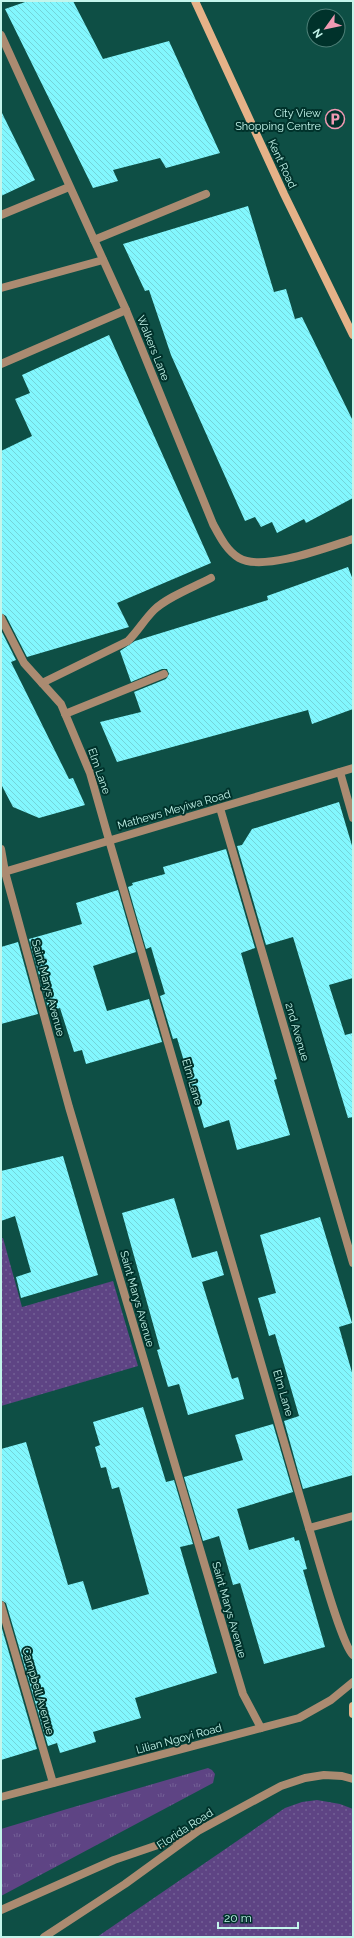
<svg xmlns="http://www.w3.org/2000/svg" width="354" height="1938" viewBox="0 0 354 1938" font-family="Raleway,sans-serif">
  <style>
    .grass { fill: url(#grass-tufts) }
    .park { fill: url(#park-dots) }
    .building { fill: url(#building-back-hatch) }
    .lines { fill: none; stroke-linecap: round; stroke-linejoin: round }
    .service { stroke: #ab8b71; stroke-width: 8 }
    .minor { stroke: #ab8b71; stroke-width: 8 }
    .tertiary { stroke: #ab8b71; stroke-width: 8 }
    .secondary { stroke: #e5b288; stroke-width: 8 }
    .labels { text-anchor: middle; dominant-baseline: central; stroke-width: 4; stroke-linejoin: round; paint-order: stroke }
    .poi-label { font-size: 11px; fill: #c3f5eb; stroke: #00322b; text-anchor: end }
    .street-label { font-size: 11px; fill: #c3f5eb; stroke: #00322b }
  </style>
  <defs>
    <pattern id="grass-tufts" width="24" height="20" patternUnits="userSpaceOnUse"><rect width="24" height="20" fill="#5e4484"/><path d="M3 7l-1-3M5 7V3M7 7l1-3M15 17l-1-3M17 17v-4M19 17l1-3" fill="none" stroke="#736096"/></pattern>
    <pattern id="park-dots" width="8" height="8" patternUnits="userSpaceOnUse"><rect width="8" height="8" fill="#5e4484"/><path d="M2 2h.1M6 6h.1" fill="none" stroke="#736096" stroke-width="1.8" stroke-linecap="round"/></pattern>
    <pattern id="building-back-hatch" width="6" height="6" patternUnits="userSpaceOnUse"><rect width="6" height="6" fill="#82f7fe"/><path d="M-1 5l2 2M0 0l6 6M5-1l2 2" fill="none" stroke="#74d4d9"/></pattern>
  </defs>
  <rect width="100%" height="100%" fill="#0e4f45"/>
  <polygon class="grass" points="208,1768 212,1770 215,1774 213,1783 1,1896 1,1829 67,1809"/>
  <g class="park">
    <polygon points="1,1238 3,1238 22,1307 113,1281 138,1366 1,1406"/>
    <polygon points="317,1800 340,1804 353,1809 353,1937 97,1937 285,1808 302,1802"/>
  </g>
  <g class="building">
    <polygon points="28,1 73,1 103,59 169,41 220,153 166,168 160,158 113,170 118,181 93,188 5,9"/>
    <polygon points="1,111 35,180 1,196"/>
    <polygon points="248,206 274,292 286,289 295,319 302,317 353,421 353,498 306,523 304,519 277,533 272,522 261,527 255,517 245,521 171,355 149,290 145,291 123,244"/>
    <polygon points="109,335 211,563 117,603 129,627 27,657 6,616 1,613 1,451 32,436 15,399 30,393 22,375"/>
    <polygon points="348,567 353,580 353,709 312,724 308,710 117,762 100,722 141,712 134,692 166,679 169,674 167,669 162,669 131,682 120,651 135,641 268,600 267,596"/>
    <polygon points="1,630 16,660 11,662 69,779 73,778 85,805 39,818 13,807 1,784"/>
    <polygon points="339,802 353,849 353,978 329,985 345,1035 353,1033 353,1117 348,1118 293,937 266,945 237,846 242,845 252,829"/>
    <polygon points="226,849 255,948 241,953 277,1079 274,1080 290,1135 237,1150 229,1120 204,1128 177,1038 173,1039 160,996 165,994 151,947 146,949 128,887 133,885 132,883 165,874 163,867"/>
    <polygon points="118,890 136,952 93,966 107,1011 149,999 162,1042 86,1064 82,1050 74,1052 60,1008 49,1011 29,939 82,924 76,903"/>
    <polygon points="18,942 38,1014 1,1024 1,947"/>
    <polygon points="63,1156 98,1275 21,1298 16,1277 31,1272 15,1216 1,1221 1,1171"/>
    <polygon points="174,1198 192,1258 217,1251 224,1275 202,1282 232,1379 238,1377 244,1399 188,1415 179,1384 168,1387 157,1350 160,1349 122,1213"/>
    <polygon points="320,1217 352,1323 339,1327 353,1376 353,1475 303,1489 284,1421 299,1416 275,1334 269,1336 258,1298 276,1293 260,1235"/>
    <polygon points="143,1407 166,1482 174,1480 193,1544 180,1547 217,1673 135,1698 141,1718 93,1732 96,1742 60,1753 57,1743 48,1746 6,1603 1,1600 1,1449 26,1442 68,1585 83,1581 92,1610 149,1594 119,1487 112,1489 106,1467 101,1468 95,1447 100,1445 93,1422"/>
    <polygon points="273,1424 293,1492 237,1509 249,1550 294,1537 295,1541 299,1540 307,1569 303,1570 325,1647 264,1664 240,1583 233,1585 219,1536 203,1541 184,1477 243,1460 235,1435"/>
    <polygon points="1,1625 37,1749 1,1760"/>
  </g>
  <g class="lines">
    <g class="service">
      <path d="M1 35 126 310 213 524C220 537 227 551 239 558 263 572 328 547 353 539"/>
      <polyline points="1,215 69,187"/>
      <polyline points="94,240 206,194"/>
      <polyline points="1,288 103,260"/>
      <polyline points="1,364 126,310"/>
      <polyline points="1,618 24,663 61,704 90,773 109,840"/>
      <path d="M42 683 128 641C138 631 144 620 154 610 167 597 194 587 211 578"/>
      <polyline points="65,714 164,674"/>
    </g>
    <g class="minor">
      <polyline points="340,772 353,818"/>
      <polyline points="220,808 353,1263"/>
      <path d="M109 840 309 1528C316 1550 341 1644 353 1655"/>
      <polyline points="1,849 5,872 69,1107 237,1674 243,1694 261,1728"/>
      <polyline points="309,1528 353,1516"/>
      <polyline points="1,1605 53,1783"/>
    </g>
    <g class="tertiary">
      <polyline points="1,873 353,768"/>
      <polyline points="1,1797 299,1718 331,1700 353,1682"/>
      <polyline points="1,1910 114,1860 190,1834"/>
      <polyline points="44,1937 125,1884 198,1831 281,1786 305,1778 324,1775 342,1776 353,1779"/>
    </g>
    <g class="secondary">
      <polyline points="195,1 284,194 353,335"/>
      <polyline points="353,1706 353,1714"/>
    </g>
  </g>
  <defs>
    <g id="parking-ring" transform="scale(1)"><circle r="9.5" fill="#00322b" stroke="#f19ab3" stroke-width="1.5"/><path d="M-3.5-5.5H1a3.5 3.5 0 0 1 0 7H-1V5.5H-3.5ZM-1-3.4V-.6H.8a1.4 1.4 0 0 0 0-2.8Z" fill="#f19ab3"/></g>
  </defs>
  <g fill-rule="evenodd">
    <use href="#parking-ring" x="335" y="119"/>
  </g>
  <g class="labels">
    <g class="poi-label">
      <text x="321" y="113">City View<tspan x="321" dy="13">Shopping Centre</tspan></text>
    </g>
    <g class="street-label">
      <text transform="translate(282 164) rotate(65)">Kent Road</text>
      <text transform="translate(153 348) rotate(68)">Walkers Lane</text>
      <text transform="translate(99 771) rotate(71)">Elm Lane</text>
      <text transform="translate(174 810) rotate(-16)">Mathews Meyiwa Road</text>
      <text transform="translate(48 988) rotate(75)">Saint Marys Avenue</text>
      <text transform="translate(297 1032) rotate(74)">2nd Avenue</text>
      <text transform="translate(192 1082) rotate(74)">Elm Lane</text>
      <text transform="translate(137 1299) rotate(74)">Saint Marys Avenue</text>
      <text transform="translate(283 1393) rotate(74)">Elm Lane</text>
      <text transform="translate(229 1610) rotate(74)">Saint Marys Avenue</text>
      <text transform="translate(38 1691) rotate(74)">Campbell Avenue</text>
      <text transform="translate(179 1739) rotate(-15)">Lilian Ngoyi Road</text>
      <text transform="translate(185 1829) rotate(-33)">Florida Road</text>
    </g>
  </g>
  <rect width="354" height="1938" fill="none" stroke="#c3f5eb" stroke-width="4"/>
  <g transform="translate(326 28) rotate(237)"><circle r="19" fill="#00322b" stroke="#4e8078"/>
  <path d="M0-3L7 15L0 10L-7 15Z" fill="#f19ab3"/>
  <text y="-6" font-size="11" font-weight="bold" text-anchor="middle" fill="#c3f5eb">N</text>
  </g>
  <path d="M218 1922v6h80v-6" fill="none" stroke="#c3f5eb" stroke-width="2"/>
  <text x="224" y="1922" font-size="12" fill="#c3f5eb" stroke="#00322b" stroke-width="3" paint-order="stroke">20 m</text>
</svg>
